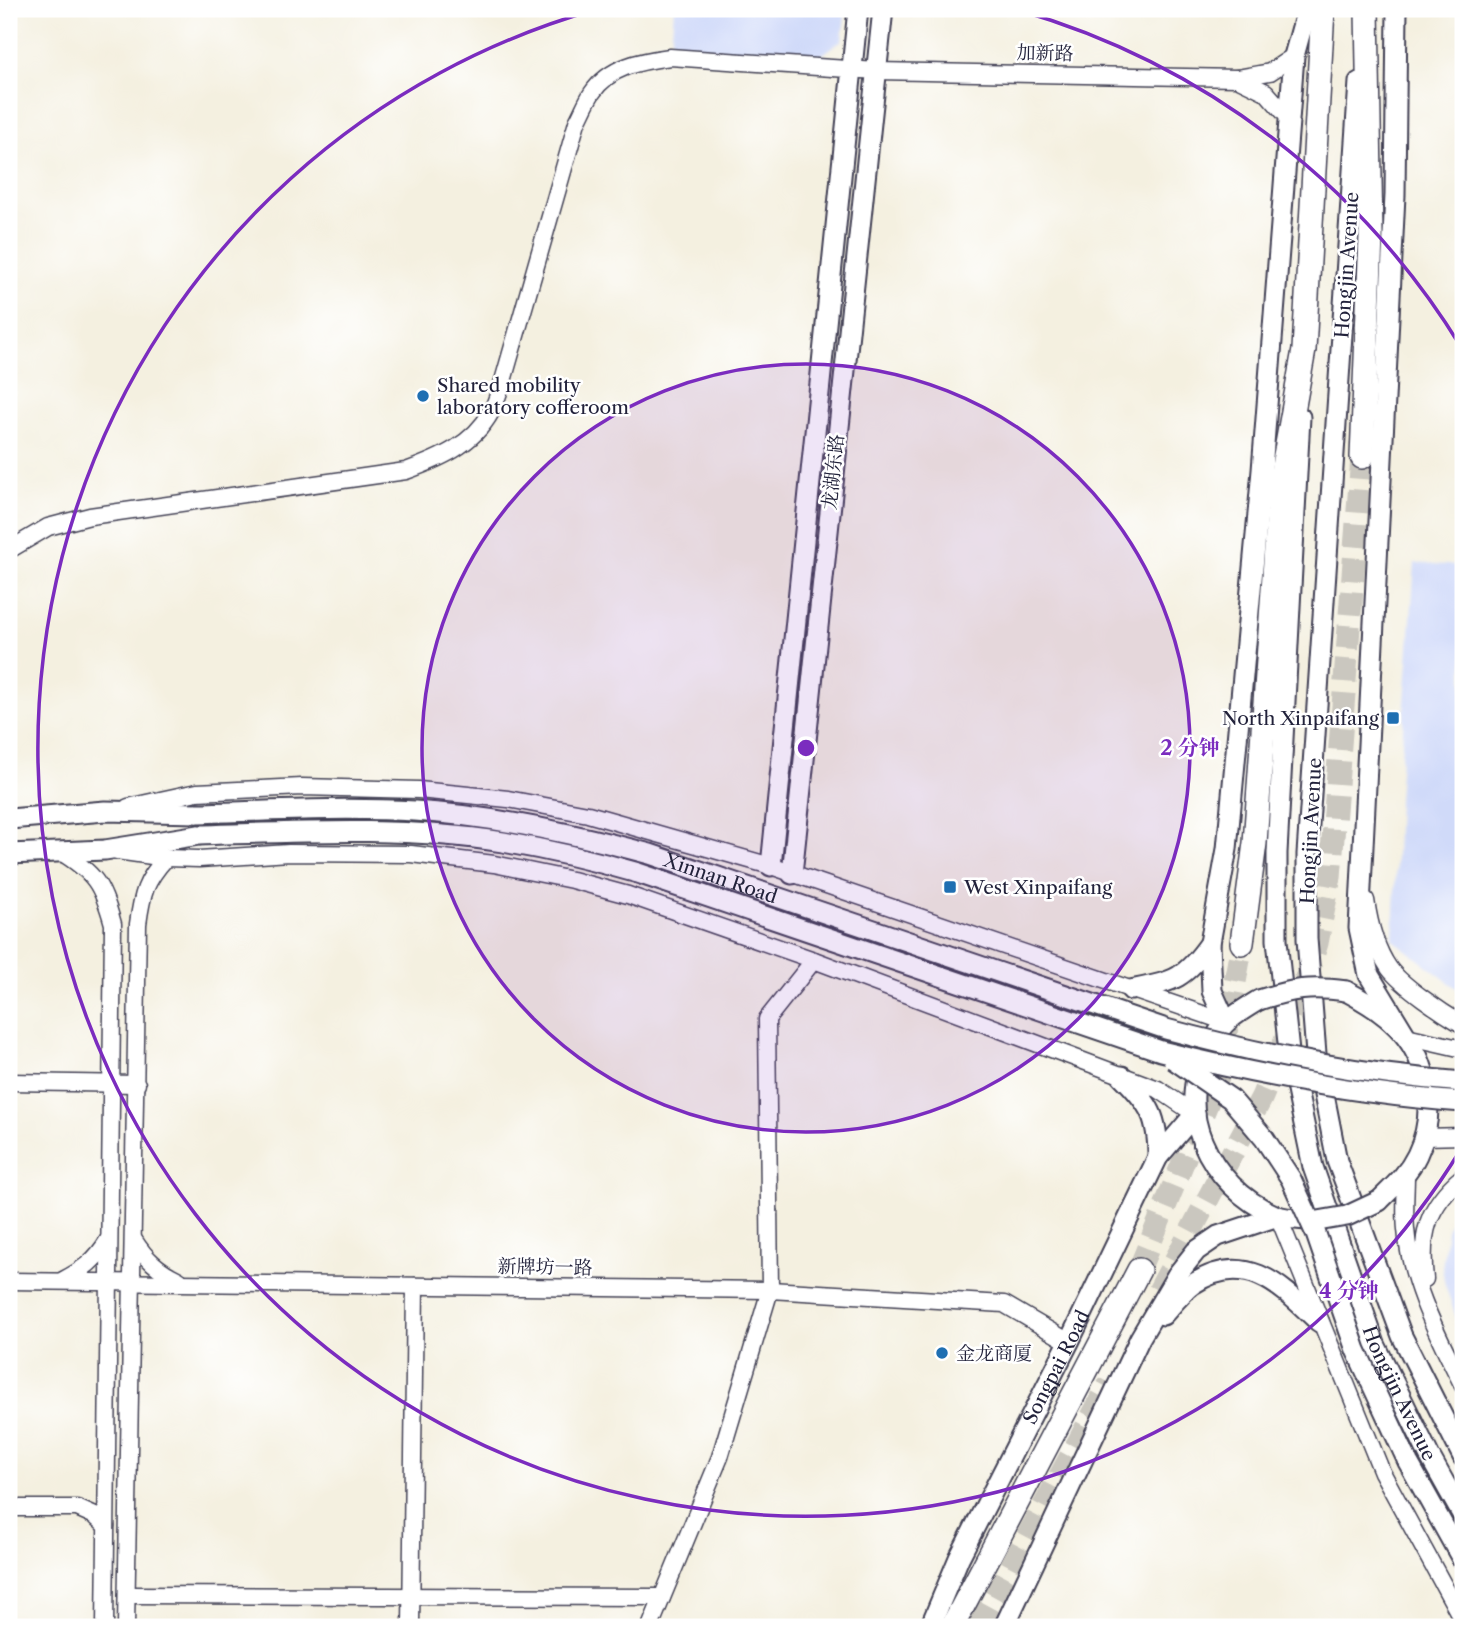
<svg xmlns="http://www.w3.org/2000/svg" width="1472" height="1636" viewBox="0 0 1472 1636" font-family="'Libre Caslon Text','Noto Serif SC',serif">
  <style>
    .built { fill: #d0daf9 }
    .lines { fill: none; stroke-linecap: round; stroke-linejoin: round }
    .highway-tunnel { stroke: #cac7bf; stroke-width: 23; stroke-dasharray: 23 11; stroke-linecap: butt }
    .minor-casing { stroke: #424154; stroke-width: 19 }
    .major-casing { stroke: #424154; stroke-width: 23 }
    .highway-casing { stroke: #424154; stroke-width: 26 }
    .minor { stroke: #fff; stroke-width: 16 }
    .major { stroke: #fff; stroke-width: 19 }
    .highway { stroke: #fff; stroke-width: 23 }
    .major-bridge-casing { stroke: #424154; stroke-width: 23; stroke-linecap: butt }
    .major-bridge { stroke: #fff; stroke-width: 19 }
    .ring { fill: none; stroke: #7b2cbf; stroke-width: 3.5 }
    .poi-dot { fill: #1f6fb2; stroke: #fff; stroke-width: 2.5 }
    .labels { text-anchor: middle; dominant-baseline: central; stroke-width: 5; stroke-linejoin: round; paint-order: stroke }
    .street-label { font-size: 19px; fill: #22223b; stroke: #fff }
    .poi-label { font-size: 19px; fill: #22223b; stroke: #fff; text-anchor: start }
    .centre { fill: #7b2cbf; stroke: #fff; stroke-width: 3.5 }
    .ring-label { font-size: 21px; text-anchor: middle; font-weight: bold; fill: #7b2cbf; stroke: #fff; stroke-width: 5; stroke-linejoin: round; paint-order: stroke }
  </style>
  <rect width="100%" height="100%" fill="#fff"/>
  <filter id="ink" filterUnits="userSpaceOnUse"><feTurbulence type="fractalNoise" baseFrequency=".0143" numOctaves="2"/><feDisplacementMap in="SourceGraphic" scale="14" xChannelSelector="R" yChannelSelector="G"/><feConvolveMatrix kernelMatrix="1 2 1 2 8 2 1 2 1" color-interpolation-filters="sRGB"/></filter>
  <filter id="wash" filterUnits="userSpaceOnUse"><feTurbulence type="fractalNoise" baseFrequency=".00686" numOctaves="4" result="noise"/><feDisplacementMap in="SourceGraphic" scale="28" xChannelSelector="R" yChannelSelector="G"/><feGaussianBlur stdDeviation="1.57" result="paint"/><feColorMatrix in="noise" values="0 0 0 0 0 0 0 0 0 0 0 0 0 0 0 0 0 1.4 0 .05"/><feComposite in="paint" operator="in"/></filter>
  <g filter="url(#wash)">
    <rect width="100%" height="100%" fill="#f4f0e0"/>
    <g class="built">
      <polygon points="674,9 846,9 842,40 819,57 671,46"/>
      <polygon points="1415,563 1463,566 1463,993 1393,940 1398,800"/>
      <polygon points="1463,1199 1463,1338 1445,1285 1442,1268 1447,1230 1453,1214"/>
    </g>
  </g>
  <g filter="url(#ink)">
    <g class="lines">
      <g class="highway-tunnel">
        <polyline points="1139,1270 1218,1077 1242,943"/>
        <polyline points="1159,1291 1262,1097 1292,1024 1317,943 1330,877 1362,457"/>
        <polyline points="979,1627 1110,1383"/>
      </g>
      <g class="minor-casing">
        <g id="minor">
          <polyline points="1237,78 1266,92 1289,118"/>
          <path d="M9 550 48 527 90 516 406 471C439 459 473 445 491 412 496 403 499 391 503 381L577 122C582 113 586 102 592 93 610 66 641 61 670 57L877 71 1237 78 1270 72 1294 56"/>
          <polyline points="128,807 197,792 302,787 419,790 508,799 588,814 771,866 1226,1022"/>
          <path d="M59 851C95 873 102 884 113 924L105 1627"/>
          <polyline points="117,851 166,858 199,859 289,853 411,854 494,864 572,880 628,895 814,960 1158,1089 1195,1114"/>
          <path d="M1366 900C1369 922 1376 949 1389 968 1402 986 1443 1013 1463 1025"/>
          <polyline points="1406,1036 1463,1049"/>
          <polyline points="9,1082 137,1084"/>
          <polyline points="1424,1137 1463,1136"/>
          <path d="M1406 1174C1406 1192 1404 1211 1406 1229 1410 1284 1439 1337 1463 1386"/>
          <polyline points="1278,1216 1382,1472 1463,1621"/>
          <path d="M134 1240C146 1259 158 1270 179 1280"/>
          <path d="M1425 1279C1420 1234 1427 1206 1463 1176"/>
          <path d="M63 1280C84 1269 96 1260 108 1240"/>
          <polyline points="9,1281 770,1290 1004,1304 1069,1342"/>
          <polyline points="9,1508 77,1508 95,1516 106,1526"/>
          <polyline points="127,1595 662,1597"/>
          <path d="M126 1627 138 924C142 894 145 881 166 858"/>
          <polyline points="411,1627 415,1286"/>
          <polyline points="650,1627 720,1457 770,1290 767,1019 814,960"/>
        </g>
      </g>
      <g class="major-casing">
        <g id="major">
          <polyline points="1397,9 1395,195 1359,928 1369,975 1406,1036"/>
          <polyline points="1359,82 1307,854 1307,939 1316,1054 1337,1161 1402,1336 1463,1457"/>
          <path id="s1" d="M1300 417 1277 853V940L1289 1052 1313 1167 1375 1344 1429 1455 1463 1516"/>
          <polyline points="9,819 105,811 197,813"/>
          <polyline points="9,854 105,850 199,835"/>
          <polyline points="771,866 858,9"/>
          <polyline points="792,874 883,9"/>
          <path d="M1131 990C1174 981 1184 980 1210 943"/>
          <path d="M1346 991C1367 1002 1391 1017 1406 1037 1431 1070 1435 1118 1417 1155 1408 1174 1393 1187 1379 1201"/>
          <path d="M1259 1000C1249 1006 1237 1013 1228 1021 1221 1026 1217 1035 1212 1042 1168 1106 1210 1187 1275 1215 1287 1220 1304 1219 1318 1221"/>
          <polyline points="1226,1022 1212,991 1210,943 1227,849 1262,470 1294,56 1307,9"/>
          <path d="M1122 1076C1150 1104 1158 1117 1158 1157"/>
          <path d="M1163 1315C1172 1305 1182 1292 1193 1284 1247 1249 1282 1287 1319 1322"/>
          <path id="s2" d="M930 1627 959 1558 1069 1342 1158 1157 1195 1114"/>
          <polyline points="1004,1627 1140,1338 1177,1275 1196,1251 1218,1236 1278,1216"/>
        </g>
      </g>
      <g class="highway-casing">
        <g id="highway">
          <polyline points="1362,457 1371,236 1367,9"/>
          <polyline points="1242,943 1255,843 1281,478 1304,350 1323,9"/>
          <polyline points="952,1627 1139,1270"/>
        </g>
      </g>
      <use href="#minor" class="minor"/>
      <use href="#major" class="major"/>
      <use href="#highway" class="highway"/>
      <g class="major-bridge-casing">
        <g id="major-bridge">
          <path id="s3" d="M197 813C270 811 342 807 415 811 495 816 573 833 650 854L1166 1029C1267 1056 1360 1074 1463 1082"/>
          <path d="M199 835C299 832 403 826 503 842 549 850 593 860 638 873L1161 1051C1261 1076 1360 1095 1463 1102"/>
          <path d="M1259 1000C1292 989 1311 986 1346 991"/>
          <polyline points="1173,1059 1231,1099 1264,1138 1291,1179 1316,1234 1356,1350 1408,1462 1463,1561"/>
          <polyline points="1318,1221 1347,1216 1379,1201"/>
        </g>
      </g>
      <use href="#major-bridge" class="major-bridge"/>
    </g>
  </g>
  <circle cx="806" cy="748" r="384" fill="#7b2cbf" fill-opacity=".12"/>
  <g class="ring">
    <circle cx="806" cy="748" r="384"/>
    <path d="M1461 1149A768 768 0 1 1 594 10M1018 10A768 768 0 0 1 1461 347"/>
  </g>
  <g class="poi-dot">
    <circle cx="423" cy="396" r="7"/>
    <rect x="1386" y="711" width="14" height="14" rx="3.5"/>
    <rect x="943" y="880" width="14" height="14" rx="3.5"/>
    <circle cx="942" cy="1353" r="7"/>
  </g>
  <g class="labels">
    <g class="street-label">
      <text transform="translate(1045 53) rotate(1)">加新路</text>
      <text transform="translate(1347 265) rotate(-86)">Hongjin Avenue</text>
      <text transform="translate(833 472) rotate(-84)">龙湖东路</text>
      <text transform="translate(1311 831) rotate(-87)">Hongjin Avenue</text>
      <text stroke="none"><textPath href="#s3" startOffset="532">Xinnan Road</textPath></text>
      <text transform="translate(545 1267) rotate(1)">新牌坊一路</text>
      <text stroke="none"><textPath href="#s2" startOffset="289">Songpai Road</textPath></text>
      <text stroke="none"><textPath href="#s1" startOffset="996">Hongjin Avenue</textPath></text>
    </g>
    <g class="poi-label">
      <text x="437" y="385">Shared mobility<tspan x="437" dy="22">laboratory cofferoom</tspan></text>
      <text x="1379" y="718" text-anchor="end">North Xinpaifang</text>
      <text x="964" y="887">West Xinpaifang</text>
      <text x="956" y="1353">金龙商厦</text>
    </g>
  </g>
  <circle cx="806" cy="748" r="10" class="centre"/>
  <g class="ring-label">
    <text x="1190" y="755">2 分钟</text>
    <text x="1349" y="1298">4 分钟</text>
  </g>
  <rect width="1472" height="1636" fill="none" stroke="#fff" stroke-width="35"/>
</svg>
